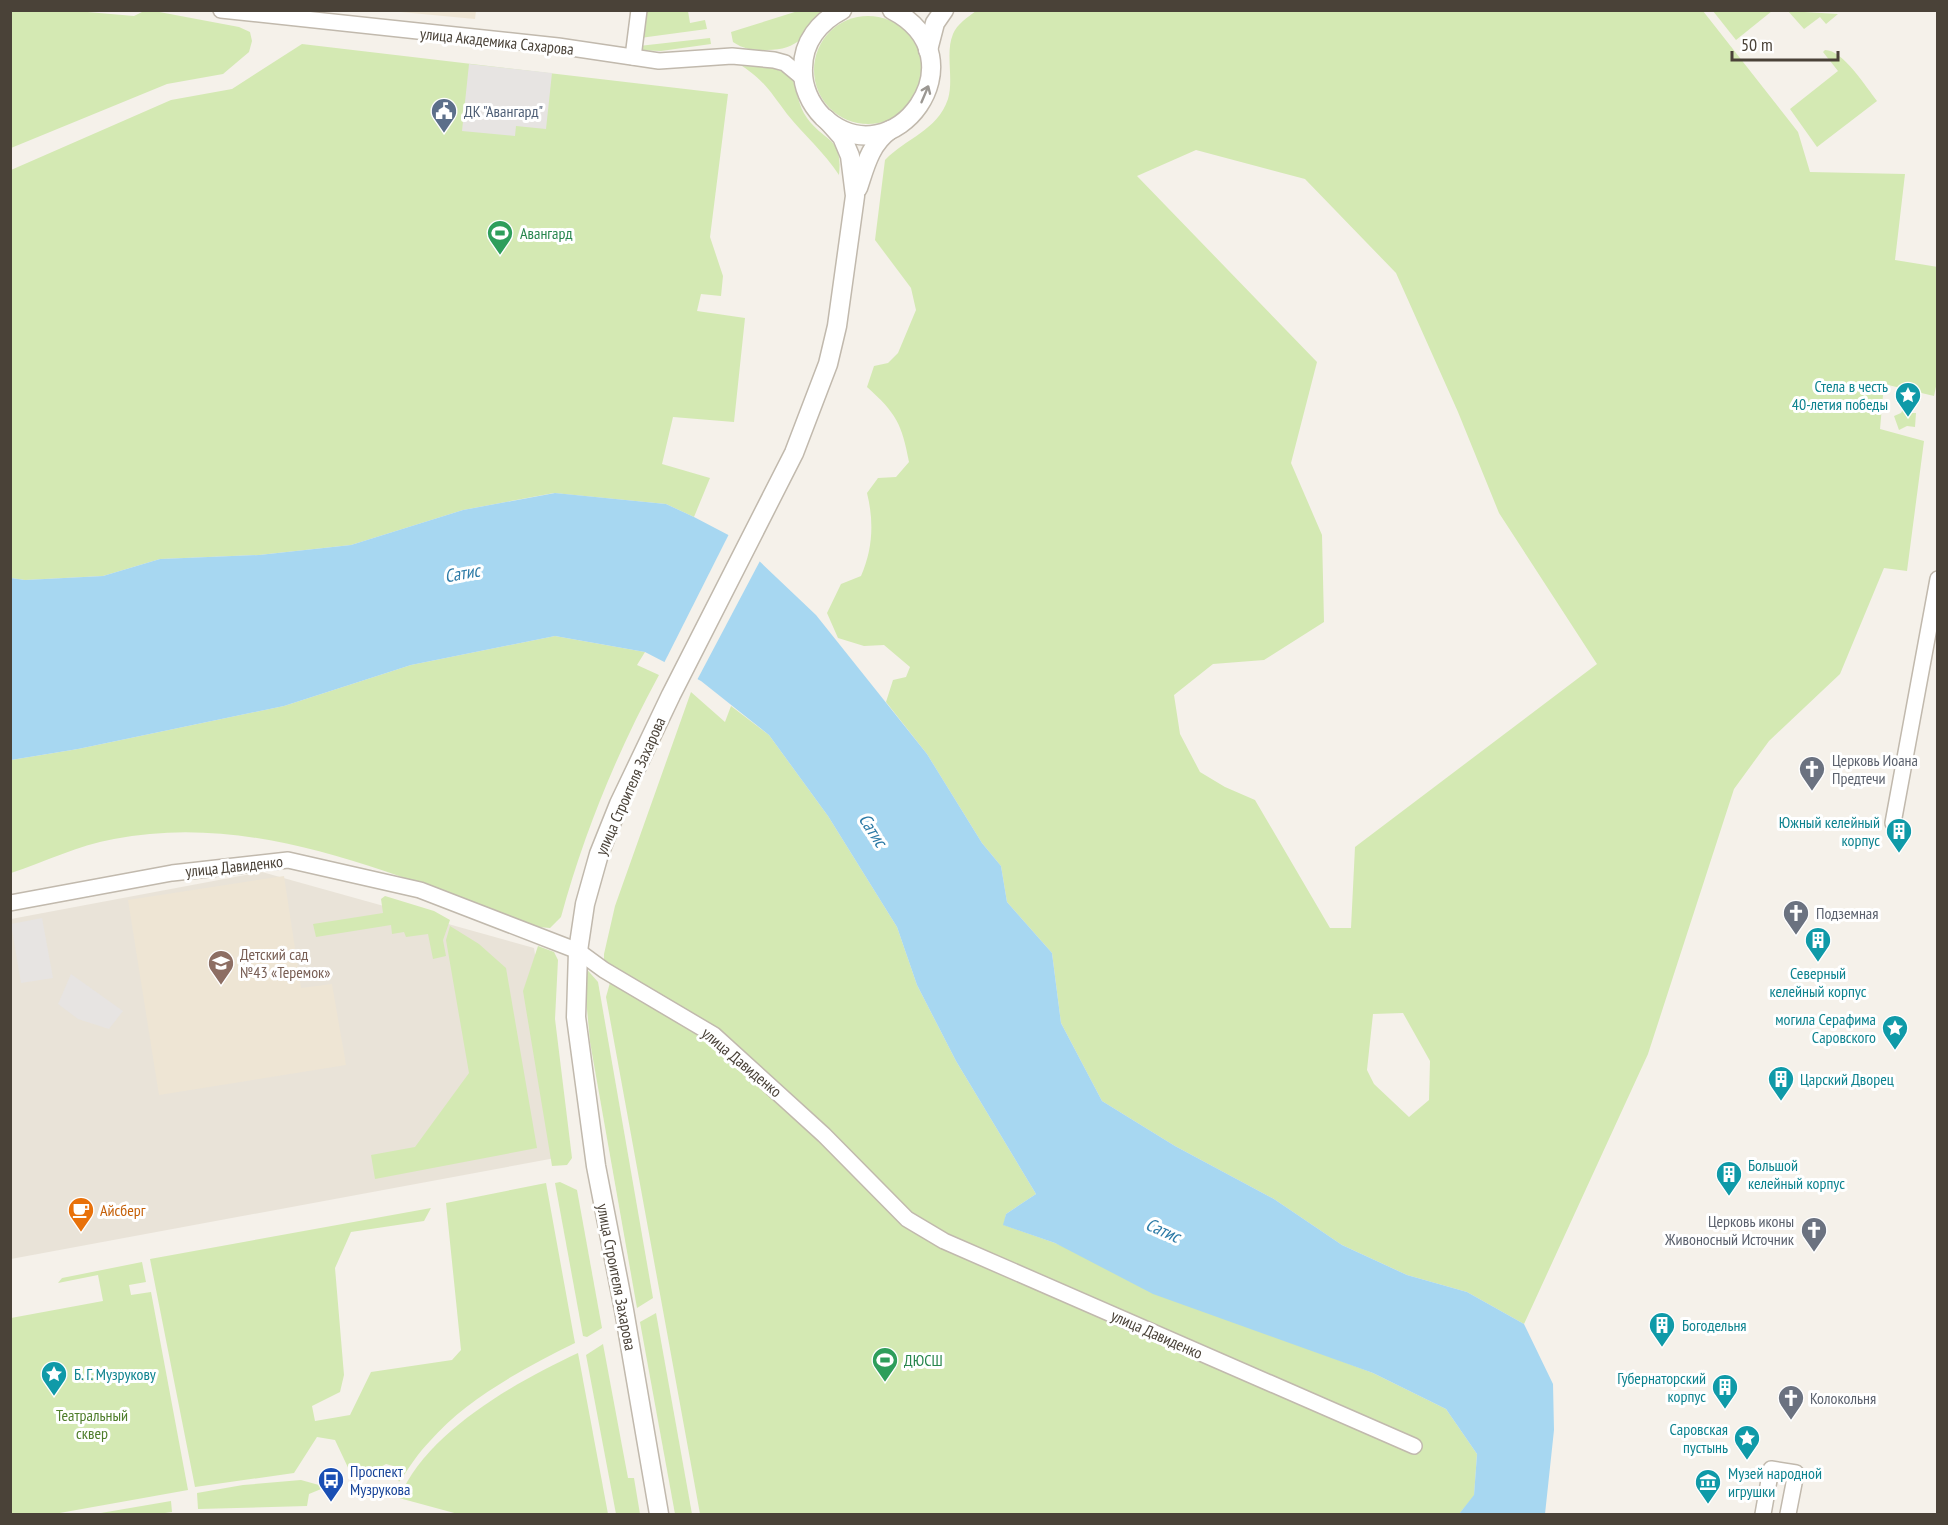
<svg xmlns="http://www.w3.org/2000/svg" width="1948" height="1525" viewBox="0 0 1948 1525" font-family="'PT Sans Narrow',sans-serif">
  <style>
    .residential { fill: #e9e3d8 }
    .education { fill: #eee5d4 }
    .green { fill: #d4e9b3; fill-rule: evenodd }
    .parking { fill: #e7e4e2 }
    .water { fill: #a7d7f1 }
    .pier { fill: #f5f1ea }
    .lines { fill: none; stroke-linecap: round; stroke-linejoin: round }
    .minor-casing { stroke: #c1b9ad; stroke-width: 18 }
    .tertiary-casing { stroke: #c1b9ad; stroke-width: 21 }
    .minor { stroke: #fff; stroke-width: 15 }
    .tertiary { stroke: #fff; stroke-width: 18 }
    .oneway { stroke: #9b9792 }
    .labels { text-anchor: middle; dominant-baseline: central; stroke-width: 6; stroke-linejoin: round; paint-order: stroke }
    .street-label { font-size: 16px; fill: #4a4238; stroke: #fff }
    .service-label { font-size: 16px; fill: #4e5e75; stroke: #fff; text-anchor: start }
    .leisure-label { font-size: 16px; fill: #27864d; stroke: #fff; text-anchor: start }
    .culture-label { font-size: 16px; fill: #0d838f; stroke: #fff; text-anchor: end }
    .worship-label { font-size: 16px; fill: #5b616d; stroke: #fff; text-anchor: start }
    .education-label { font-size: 16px; fill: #785e54; stroke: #fff; text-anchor: start }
    .food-label { font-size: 16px; fill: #c56008; stroke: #fff; text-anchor: start }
    .park-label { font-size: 16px; fill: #4e7d2a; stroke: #fff }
    .transit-label { font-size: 16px; fill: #164399; stroke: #fff; text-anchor: start }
    .water-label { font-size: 18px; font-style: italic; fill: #2c7aa6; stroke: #fff }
  </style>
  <rect width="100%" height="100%" fill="#f5f1ea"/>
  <polygon class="residential" points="262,872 534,948 566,1156 11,1259 11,919"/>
  <g class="education">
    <polygon points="390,11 476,11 475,19"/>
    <polygon points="284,876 301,988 332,984 346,1065 159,1095 128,900"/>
  </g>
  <g class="green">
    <polygon points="76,11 134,16 144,11 154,11 239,27 250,32 252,41 249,52 223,74 167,84 11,148 11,11"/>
    <polygon points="643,11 688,11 690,23 705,20 707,29 640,38"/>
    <path d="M798 11H825C806 35 798 51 764 50 752 50 743 49 733 42L731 32Z"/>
    <path d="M976 11H1703L1798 132 1810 172 1905 174 1895 260 1938 267V377L1934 396 1884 384 1880 429 1924 441 1907 571 1884 568 1840 674 1769 741 1734 789 1648 1054 1524 1324 1467 1292 1407 1275 1342 1245 1274 1199 1175 1146 1102 1101 1061 1023 1052 953 1007 902 1001 866 982 843 927 754 886 702 893 680 906 677 910 667 884 645 864 646 838 638 827 613 841 584 861 576C873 549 874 521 867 493L878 478 896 477 909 462C902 424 896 413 867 387L874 366 888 363 898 353 916 310 911 288 875 240 885 160C906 138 937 131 948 99 954 79 945 53 953 34 957 24 968 17 976 11ZM1196 150 1305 179 1396 273 1458 412 1499 513 1597 664 1355 847 1351 928H1330L1255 800 1225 787 1200 772 1180 734 1174 695 1213 664 1264 660 1324 622 1322 535 1291 463 1317 362 1137 176ZM1403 1013 1430 1061 1429 1100 1409 1117 1374 1084 1367 1070 1373 1014Z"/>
    <polygon points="1713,11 1772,11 1736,40"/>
    <polygon points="1788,11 1838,14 1826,24 1820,17 1804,29"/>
    <circle cx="868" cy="70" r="54"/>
    <polygon points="710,38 711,44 661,51 637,50 639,46"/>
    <polygon points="302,44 728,94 710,237 723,276 721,296 701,294 697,311 745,318 734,422 673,417 662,464 710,478 694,517 666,504 554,493 463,510 351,545 259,555 160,559 103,576 25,580 11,578 11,170 171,100 232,89"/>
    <path d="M1825 50C1843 50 1866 87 1877 101L1817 147 1790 109 1838 71 1823 52Z"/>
    <path d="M742 66 770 67 791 75C797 89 798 106 807 118 825 143 843 136 839 175 824 152 804 135 787 114 771 93 765 81 742 66Z"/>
    <polygon points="1904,407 1911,413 1916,413 1915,427 1907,426 1899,430 1894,416 1901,413"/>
    <path d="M555 636 645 652 637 665 659 675C617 752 584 833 561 917L550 928 539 927C404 880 261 810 114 839 79 845 44 862 11 873V760L78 749 284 706 411 665Z"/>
    <polygon points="691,692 725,722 731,706 769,735 828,816 897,927 917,985 956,1061 1036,1194 1006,1214 1004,1225 1055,1243 1304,1347 1373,1373 1446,1409 1477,1454 1474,1496 1459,1514 700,1514 606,997 611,979 604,970 604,954 615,906"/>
    <polygon points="385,896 434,911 450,920 443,940 446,956 433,959 428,934 406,937 404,932 392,934 391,925 316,937 313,924 383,913 381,899"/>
    <polygon points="450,926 479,944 506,968 537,1148 375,1179 371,1155 415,1147 469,1073 446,940"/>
    <polygon points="538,946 554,952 558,960 555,1019 572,1158 567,1165 552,1166 523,991"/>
    <polygon points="583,965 598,982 653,1298 637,1308 590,1042"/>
    <polygon points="560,1182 577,1190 602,1328 587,1337 583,1336 555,1183"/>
    <path d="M546 1183 575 1343C526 1367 466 1399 430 1441 418 1453 409 1468 399 1482L393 1466 386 1464 362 1477 352 1476 335 1440 317 1437 294 1473 195 1487 150 1259 431 1208 424 1221 351 1232 335 1268 344 1375 340 1392 312 1406 315 1421 350 1415 371 1372 452 1360 461 1350 446 1203Z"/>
    <polygon points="142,1262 146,1282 129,1285 131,1295 151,1292 188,1490 54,1514 11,1514 11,1318 103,1301 98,1275 58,1283 62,1278"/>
    <polygon points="656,1313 692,1514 675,1514 640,1322"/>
    <polygon points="603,1344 628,1478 634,1478 640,1514 616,1514 586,1355"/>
    <path d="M578 1353 608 1514H458L399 1498C427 1431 516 1382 578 1353Z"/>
    <polygon points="301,1480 326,1487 309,1494 307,1506 198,1509 197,1493 243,1485"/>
    <polygon points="171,1501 172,1512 158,1514 95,1514"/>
  </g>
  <g class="parking">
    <polygon points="469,64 552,73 546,129 516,126 515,136 462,131"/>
    <polygon points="42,918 53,978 21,983 11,924"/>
    <polygon points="71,974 123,1011 109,1029 78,1019 58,1004"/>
  </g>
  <polygon class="water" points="555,493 666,504 694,517 736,539 816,615 927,754 982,843 1001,866 1007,902 1052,953 1061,1023 1102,1101 1175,1146 1274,1199 1342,1245 1407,1275 1467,1292 1524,1324 1553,1384 1554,1430 1545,1514 1459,1514 1474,1495 1477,1454 1446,1409 1373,1373 1153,1294 1055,1243 1003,1225 1006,1214 1036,1194 956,1061 917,985 897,927 828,816 769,735 701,681 645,652 555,636 411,665 284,706 78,749 11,760 11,578 25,580 103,576 160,559 259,555 351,545 463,510"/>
  <polygon class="pier" points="730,532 761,559 696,682 663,665"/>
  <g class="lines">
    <g class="minor-casing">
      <g id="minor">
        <polyline points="221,10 558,46 659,61 732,56 774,60 785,63 803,78"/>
        <polyline points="633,57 639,10"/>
        <polyline points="1893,823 1938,579"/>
        <polyline points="10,903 172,873 288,860 420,890 578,951 604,970 714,1035 824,1135 907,1219 944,1241 1414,1446"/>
        <polyline points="1763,1514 1771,1469 1796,1473 1788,1514"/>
      </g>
    </g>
    <g class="tertiary-casing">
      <g id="tertiary">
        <path d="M842 10C819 22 803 42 803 68 802 86 810 104 823 117 894 182 984 57 892 10"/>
        <polyline points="928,50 935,23 944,10"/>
        <path d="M858 188C865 167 870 144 890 130"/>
        <polyline points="659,1514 624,1310 596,1166 576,1017 578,951 585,904 599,854 619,804 671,695 794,453 828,364 837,326 855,196 850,156 842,137 826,119"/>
      </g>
    </g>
    <use href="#minor" class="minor"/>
    <use href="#tertiary" class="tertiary"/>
  </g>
  <defs><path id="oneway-shaft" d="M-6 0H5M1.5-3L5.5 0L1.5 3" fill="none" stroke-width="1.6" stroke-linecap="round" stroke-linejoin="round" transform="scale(1.5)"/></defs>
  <use class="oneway" href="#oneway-shaft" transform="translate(925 94) rotate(-67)"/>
  <defs>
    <g id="civic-pin" transform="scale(1.35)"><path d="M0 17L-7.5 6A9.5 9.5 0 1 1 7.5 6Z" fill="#5c6f8a" stroke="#fff"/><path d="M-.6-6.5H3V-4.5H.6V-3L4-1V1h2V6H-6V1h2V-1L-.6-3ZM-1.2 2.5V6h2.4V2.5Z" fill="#fff"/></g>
    <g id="stadium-pin" transform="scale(1.35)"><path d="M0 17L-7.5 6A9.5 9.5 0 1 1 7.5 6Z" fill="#2e9e5b" stroke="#fff"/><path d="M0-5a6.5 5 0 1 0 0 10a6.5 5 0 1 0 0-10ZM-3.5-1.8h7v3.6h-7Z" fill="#fff"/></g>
    <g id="sight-pin" transform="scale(1.35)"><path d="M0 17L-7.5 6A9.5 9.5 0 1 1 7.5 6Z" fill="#0f9aa8" stroke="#fff"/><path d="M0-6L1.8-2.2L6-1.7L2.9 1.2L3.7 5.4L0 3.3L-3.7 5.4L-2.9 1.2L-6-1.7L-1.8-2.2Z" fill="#fff"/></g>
    <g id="church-pin" transform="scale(1.35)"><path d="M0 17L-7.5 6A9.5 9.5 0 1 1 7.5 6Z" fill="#6b7280" stroke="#fff"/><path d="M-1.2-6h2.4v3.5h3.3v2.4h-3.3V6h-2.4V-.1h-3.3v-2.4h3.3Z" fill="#fff"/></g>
    <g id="building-pin" transform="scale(1.35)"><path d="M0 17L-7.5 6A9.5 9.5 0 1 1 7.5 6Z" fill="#0f9aa8" stroke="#fff"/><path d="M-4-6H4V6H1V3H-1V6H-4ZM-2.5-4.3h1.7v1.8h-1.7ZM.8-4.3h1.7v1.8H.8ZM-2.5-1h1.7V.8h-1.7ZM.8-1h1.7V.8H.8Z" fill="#fff"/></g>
    <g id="school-pin" transform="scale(1.35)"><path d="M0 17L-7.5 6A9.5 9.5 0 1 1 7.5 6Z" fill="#8d6e63" stroke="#fff"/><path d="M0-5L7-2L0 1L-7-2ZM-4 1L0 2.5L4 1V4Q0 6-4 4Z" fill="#fff"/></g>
    <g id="cafe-pin" transform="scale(1.35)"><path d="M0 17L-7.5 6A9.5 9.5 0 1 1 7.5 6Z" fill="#e8710a" stroke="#fff"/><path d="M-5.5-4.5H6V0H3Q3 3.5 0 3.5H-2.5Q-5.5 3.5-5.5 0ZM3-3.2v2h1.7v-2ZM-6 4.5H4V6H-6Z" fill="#fff"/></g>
    <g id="bus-pin" transform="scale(1.35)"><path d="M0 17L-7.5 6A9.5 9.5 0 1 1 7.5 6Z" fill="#1a4fb4" stroke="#fff"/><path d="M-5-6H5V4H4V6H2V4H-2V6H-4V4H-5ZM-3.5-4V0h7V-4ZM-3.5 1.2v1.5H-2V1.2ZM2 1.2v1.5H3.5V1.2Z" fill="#fff"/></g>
    <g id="museum-pin" transform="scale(1.35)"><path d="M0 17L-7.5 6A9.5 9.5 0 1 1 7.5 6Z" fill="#0f9aa8" stroke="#fff"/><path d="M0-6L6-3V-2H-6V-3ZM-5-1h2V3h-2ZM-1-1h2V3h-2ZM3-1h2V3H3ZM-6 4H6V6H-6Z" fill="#fff"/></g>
  </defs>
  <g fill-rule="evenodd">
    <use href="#civic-pin" x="444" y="111"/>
    <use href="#stadium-pin" x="500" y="233"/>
    <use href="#sight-pin" x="1908" y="395"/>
    <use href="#church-pin" x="1812" y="769"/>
    <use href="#building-pin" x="1899" y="831"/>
    <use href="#church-pin" x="1796" y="913"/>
    <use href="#building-pin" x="1818" y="940"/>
    <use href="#school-pin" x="221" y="963"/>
    <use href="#sight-pin" x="1895" y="1028"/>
    <use href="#building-pin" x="1781" y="1079"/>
    <use href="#building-pin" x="1729" y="1174"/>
    <use href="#cafe-pin" x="81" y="1210"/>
    <use href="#church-pin" x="1814" y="1230"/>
    <use href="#building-pin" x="1662" y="1325"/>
    <use href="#stadium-pin" x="885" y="1360"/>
    <use href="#sight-pin" x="54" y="1374"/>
    <use href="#building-pin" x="1725" y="1387"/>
    <use href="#church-pin" x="1791" y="1398"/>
    <use href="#sight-pin" x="1747" y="1438"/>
    <use href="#bus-pin" x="331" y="1480"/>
    <use href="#museum-pin" x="1708" y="1482"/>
  </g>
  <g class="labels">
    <g class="street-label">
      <text transform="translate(497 41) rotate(6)">улица Академика Сахарова</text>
      <text transform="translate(630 786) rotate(-66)">улица Строителя Захарова</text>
      <text transform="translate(234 866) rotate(-6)">улица Давиденко</text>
      <text transform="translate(742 1062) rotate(40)">улица Давиденко</text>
      <text transform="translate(617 1277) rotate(79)">улица Строителя Захарова</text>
      <text transform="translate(1157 1334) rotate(24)">улица Давиденко</text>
    </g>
    <g class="service-label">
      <text x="464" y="111">ДК "Авангард"</text>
    </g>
    <g class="leisure-label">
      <text x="520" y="233">Авангард</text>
      <text x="904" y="1360">ДЮСШ</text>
    </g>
    <g class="culture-label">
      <text x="1888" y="386">Стела в честь<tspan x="1888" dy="18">40-летия победы</tspan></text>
      <text x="1880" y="822">Южный келейный<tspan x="1880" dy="18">корпус</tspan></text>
      <text x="1818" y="973" text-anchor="middle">Северный<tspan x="1818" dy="18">келейный корпус</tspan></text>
      <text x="1876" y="1019">могила Серафима<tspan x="1876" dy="18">Саровского</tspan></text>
      <text x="1800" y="1079" text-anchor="start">Царский Дворец</text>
      <text x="1748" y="1165" text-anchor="start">Большой<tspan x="1748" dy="18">келейный корпус</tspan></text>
      <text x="1682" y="1325" text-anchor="start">Богодельня</text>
      <text x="74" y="1374" text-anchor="start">Б. Г. Музрукову</text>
      <text x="1706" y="1378">Губернаторский<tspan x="1706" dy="18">корпус</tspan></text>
      <text x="1728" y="1429">Саровская<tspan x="1728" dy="18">пустынь</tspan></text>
      <text x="1728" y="1473" text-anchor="start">Музей народной<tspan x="1728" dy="18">игрушки</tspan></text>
    </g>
    <g class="worship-label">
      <text x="1832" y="760">Церковь Иоана<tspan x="1832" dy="18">Предтечи</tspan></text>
      <text x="1816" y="913">Подземная</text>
      <text x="1794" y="1221" text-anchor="end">Церковь иконы<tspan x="1794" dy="18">Живоносный Источник</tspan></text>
      <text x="1810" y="1398">Колокольня</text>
    </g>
    <g class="education-label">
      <text x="240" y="954">Детский сад<tspan x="240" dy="18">№43 «Теремок»</tspan></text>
    </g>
    <g class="food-label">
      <text x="100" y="1210">Айсберг</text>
    </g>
    <g class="park-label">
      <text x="92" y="1415">Театральный<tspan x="92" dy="18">сквер</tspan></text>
    </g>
    <g class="transit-label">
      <text x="350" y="1471">Проспект<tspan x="350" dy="18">Музрукова</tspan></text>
    </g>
    <g class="water-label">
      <text transform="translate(462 573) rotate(-10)">Сатис</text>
      <text transform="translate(873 830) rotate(57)">Сатис</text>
      <text transform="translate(1163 1230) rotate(24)">Сатис</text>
    </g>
  </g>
  <rect width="1948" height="1525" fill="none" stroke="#4a4238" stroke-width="24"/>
  <path d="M1732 51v9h106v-9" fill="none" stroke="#4a4238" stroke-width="3"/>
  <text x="1741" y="51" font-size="18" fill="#4a4238" stroke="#ffffff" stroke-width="4.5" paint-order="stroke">50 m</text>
</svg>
